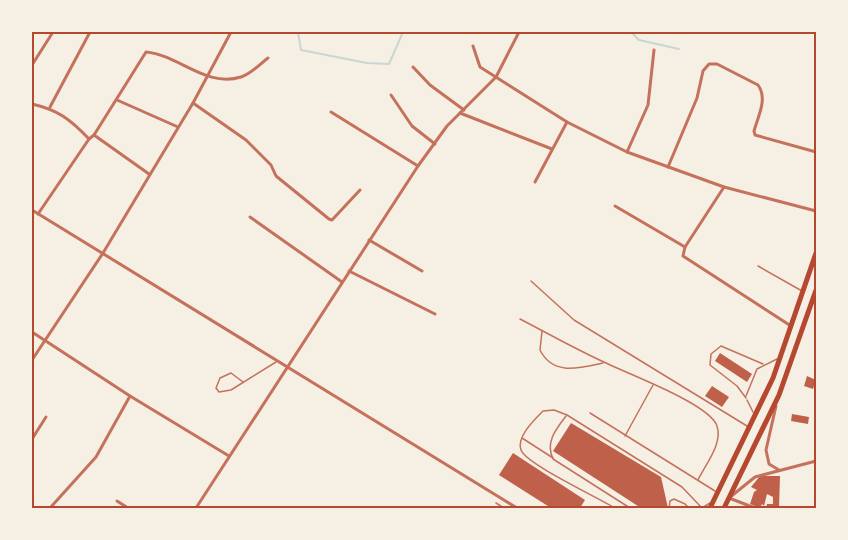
<svg xmlns="http://www.w3.org/2000/svg" width="848" height="540" viewBox="0 0 848 540" font-family="'Work Sans',sans-serif">
  <style>
    .lines { fill: none; stroke-linecap: round; stroke-linejoin: round }
    .stream { stroke: #c9d6d2; stroke-width: 2 }
    .building { fill: #bf614a }
    .service { stroke: #c5725c; stroke-width: 1.5 }
    .minor { stroke: #c5725c; stroke-width: 3 }
    .primary { stroke: #b5482f; stroke-width: 5 }
    .neatline { fill: none; stroke: #b5482f; stroke-width: 2 }
  </style>
  <rect width="100%" height="100%" fill="#f6efe4"/>
  <g class="lines">
    <g class="stream">
      <polyline points="298,32 301,50 367,63 389,64 403,32"/>
      <polyline points="631,32 639,40 679,49"/>
    </g>
  </g>
  <g class="building">
    <polygon points="720,353 752,374 747,382 715,361"/>
    <polygon points="807,376 816,380 813,389 804,386"/>
    <polygon points="712,386 729,397 722,407 705,396"/>
    <polygon points="792,414 809,417 808,424 791,421"/>
    <polygon points="571,423 661,477 668,508 641,508 553,451"/>
    <polygon points="513,453 585,500 580,508 551,508 499,475"/>
    <polygon points="760,476 780,476 779,508 766,508 767,504 773,504 773,497 767,494 764,506 762,504 760,508 750,504 754,492 757,490 751,487"/>
  </g>
  <g class="lines">
    <g class="service">
      <polyline points="758,266 802,291"/>
      <polyline points="531,281 574,320 747,426"/>
      <path d="M520 319C549 334 577 350 606 363 628 374 710 404 717 426 723 444 705 465 698 480"/>
      <path d="M542 331 540 350C553 376 579 368 603 363"/>
      <polyline points="243,382 231,373 220,378 216,388 219,392 231,390 276,362"/>
      <polyline points="746,396 757,369 777,359"/>
      <polyline points="746,398 737,386 710,365 711,354 721,346 763,364"/>
      <polyline points="747,400 753,412"/>
      <polyline points="590,413 715,491"/>
      <path d="M566 416C556 429 545 442 553 459L630 508"/>
      <polyline points="625,436 653,385"/>
      <polyline points="522,438 553,458"/>
      <polyline points="496,503 504,508"/>
      <polyline points="589,508 597,508"/>
      <path d="M615 508C599 498 526 464 521 450 516 437 535 419 543 411L554 410 567 415 682 487 702 508"/>
      <polyline points="669,508 670,501 674,499 685,504 689,508"/>
      <polyline points="702,508 710,503"/>
    </g>
    <g class="minor">
      <polyline points="473,46 480,67 567,122 627,152 724,187 816,211"/>
      <polyline points="32,65 53,32"/>
      <polyline points="413,67 430,85 464,110"/>
      <polyline points="391,95 412,126 435,144"/>
      <polyline points="117,100 178,127"/>
      <polyline points="193,103 246,140 271,165 276,176 329,219 332,220 360,190"/>
      <path d="M32 104C58 110 70 119 89 139L94 135 149 174"/>
      <polyline points="50,107 90,32"/>
      <polyline points="331,112 418,166"/>
      <polyline points="460,113 552,149"/>
      <path d="M94 135 146 52C179 55 206 88 241 77 251 74 260 64 268 58"/>
      <polyline points="627,152 648,105 654,50"/>
      <path d="M668 167 697 98 703 71 709 64H717L758 85C768 99 758 116 754 131L755 135 816 152"/>
      <polyline points="535,182 567,122"/>
      <polyline points="724,187 685,247 683,256 791,326"/>
      <polyline points="615,206 685,247"/>
      <polyline points="32,210 517,508"/>
      <polyline points="38,214 89,139"/>
      <polyline points="250,217 342,282"/>
      <polyline points="369,240 422,271"/>
      <polyline points="349,271 435,314"/>
      <polyline points="32,332 130,396 229,456"/>
      <polyline points="32,360 103,253 193,103 231,32"/>
      <polyline points="776,406 766,450 769,464 779,470"/>
      <polyline points="32,439 46,417"/>
      <polyline points="117,501 128,508"/>
      <polyline points="50,508 96,457 130,396"/>
      <polyline points="196,508 418,166 447,126 496,77 519,32"/>
      <polyline points="755,508 729,498 755,477 816,461"/>
    </g>
    <g class="primary">
      <polyline points="710,508 773,378 816,253"/>
      <polyline points="724,508 779,395 816,290"/>
    </g>
  </g>
  <rect width="848" height="540" fill="none" stroke="#f6efe4" stroke-width="66"/>
  <rect x="33" y="33" width="782" height="474" class="neatline"/>
</svg>
